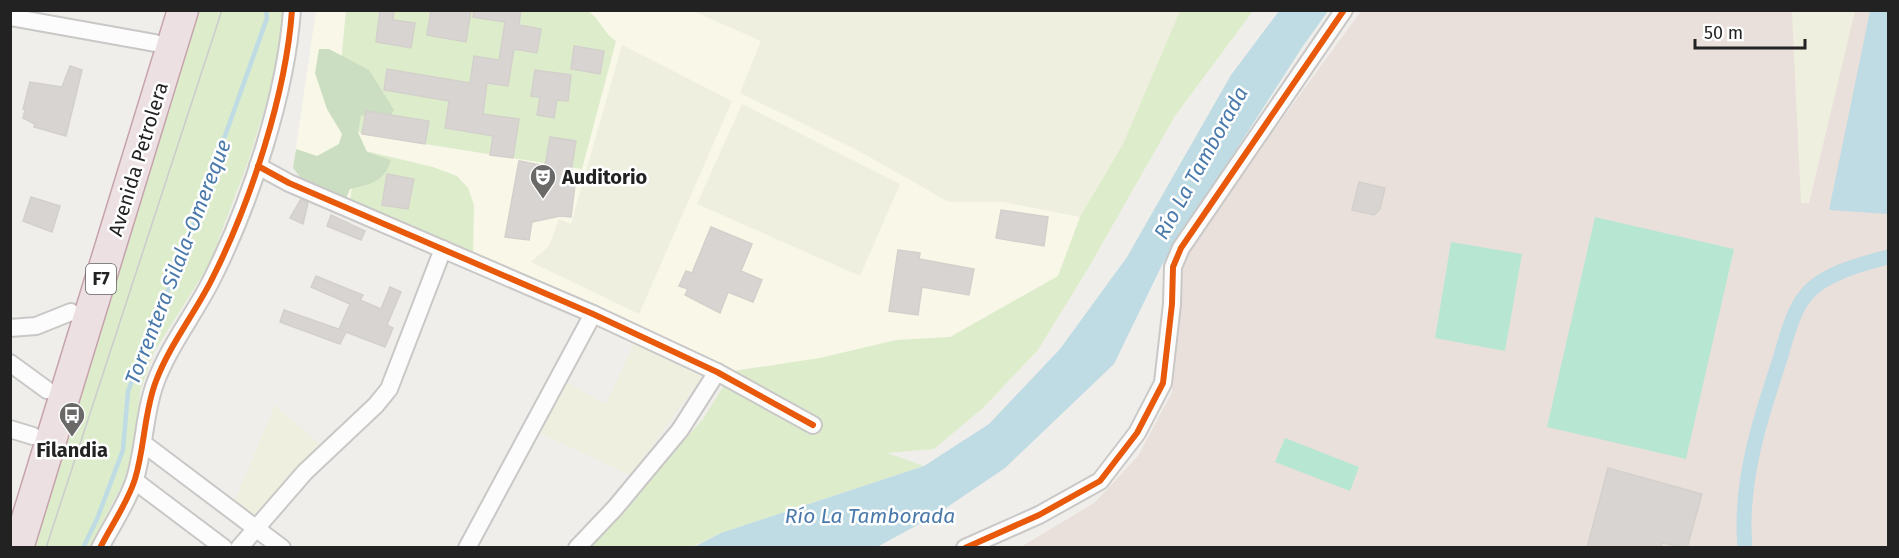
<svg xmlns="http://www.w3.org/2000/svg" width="1899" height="558" viewBox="0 0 1899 558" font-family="'Fira Sans',sans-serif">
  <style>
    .education { fill: #f8f7e8 }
    .military { fill: #eae0db }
    .farmland { fill: #efefdf }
    .grass { fill: #ddeccb }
    .forest { fill: #cbdec1 }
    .pitch { fill: #b7e6d2 }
    .water { fill: #bfdbe3 }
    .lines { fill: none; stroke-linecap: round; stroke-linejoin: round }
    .stream { stroke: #bfdbe3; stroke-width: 4.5 }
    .canal { stroke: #bfdbe3; stroke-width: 15 }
    .building { fill: #d7d4d2; stroke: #d3d0cc; stroke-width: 1.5 }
    .street-casing { stroke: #c9c8c7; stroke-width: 20 }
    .highway-casing { stroke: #c5a2ac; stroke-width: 33 }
    .street { stroke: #fdfcfc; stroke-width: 16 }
    .highway { stroke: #ece0e2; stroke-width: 30 }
    .tram { stroke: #ccc; stroke-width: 1.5 }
    .cycleway-casing { stroke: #fff; stroke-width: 10 }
    .cycleway { stroke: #e8590c; stroke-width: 6 }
    .labels { text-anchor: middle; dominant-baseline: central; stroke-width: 5; stroke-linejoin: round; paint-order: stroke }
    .shield { fill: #fff; stroke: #646464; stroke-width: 1.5 }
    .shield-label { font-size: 18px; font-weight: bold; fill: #222 }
    .street-label { font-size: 20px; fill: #222; stroke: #fff }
    .poi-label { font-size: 20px; font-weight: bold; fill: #222; stroke: #fff; text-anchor: start }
    .water-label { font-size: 21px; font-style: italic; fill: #4a7aab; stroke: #fff }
  </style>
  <rect width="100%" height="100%" fill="#f0eeeb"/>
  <polygon class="education" points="316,11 1253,11 1175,116 1089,267 1038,350 984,407 934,449 885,453 733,371 301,179 293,168"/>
  <polygon class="military" points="1361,11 1888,11 1888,547 1019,548 1094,503 1138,456 1172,392 1181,263 1189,246"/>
  <g class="farmland">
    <polygon points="693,11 1180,11 1123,145 1080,217 1003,202 949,202 855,149 740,93 761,41"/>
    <polygon points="1792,11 1855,11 1809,203 1801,203"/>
    <polygon points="622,45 732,101 639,314 531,262 549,246 559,219 571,224"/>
    <polygon points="742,104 900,184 860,276 697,204"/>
    <polygon points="634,343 704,375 630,475 537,432 566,382 606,404"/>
    <polygon points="275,405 320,445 289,475 255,515 235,500"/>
  </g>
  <g class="grass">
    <polygon points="194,11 283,11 276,72 248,162 209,265 154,352 140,392 135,440 124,481 90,547 27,548 44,494 55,481 83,392 80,375"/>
    <path d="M346 11H588C600 19 604 34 616 41L582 169 362 134 349 125 339 82Z"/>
    <polygon points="1180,11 1253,11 1175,116 1089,267 1038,350 984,407 934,449 887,453 924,466 721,533 692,547 588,548 703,419 733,371 820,358 896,340 950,337 1058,276 1080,217 1123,144"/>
    <polygon points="357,149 433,167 457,176 468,188 474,205 473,256 350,201"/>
  </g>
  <path class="forest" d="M319 49H329L369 70 394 110 386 122 361 115 358 132 367 152 391 160C384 182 371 184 350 189L341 210 320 203 293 168 296 149 317 156 339 144 342 134 327 109 315 73Z"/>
  <g class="pitch">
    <polygon points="1595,217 1734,249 1686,459 1547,427"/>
    <polygon points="1451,242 1522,254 1505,351 1435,338"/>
    <polygon points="1285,438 1359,467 1350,491 1275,462"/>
  </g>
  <g class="water">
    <polygon points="1279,11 1328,11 1303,46 1162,265 1114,364 1005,468 934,516 877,547 692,548 721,533 924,466 989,424 1060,349 1127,257 1231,75"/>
    <polygon points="1870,11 1888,11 1888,214 1829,210"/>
  </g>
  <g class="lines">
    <polyline class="stream" points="83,548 97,519 123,450 128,391 189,237 267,18 266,10"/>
    <path class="canal" d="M1745 548C1739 483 1760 419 1780 359 1786 339 1792 312 1806 295 1824 273 1862 264 1888 257"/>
  </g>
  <g class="building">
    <polygon points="380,10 394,10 393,20 415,23 411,48 376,42"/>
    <polygon points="431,10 471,10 466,42 427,35"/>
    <polygon points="474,10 521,10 519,25 541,29 537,53 514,49 508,86 487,83 483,114 519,119 513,158 490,155 493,136 445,128 449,101 384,90 387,69 470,83 474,56 499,60 505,22 473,17"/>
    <polygon points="574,46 604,51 600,74 571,69"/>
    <polygon points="70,66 82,70 66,136 34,127 35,124 23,118 25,110 23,109 30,82 62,87"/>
    <polygon points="535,70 571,75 568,101 557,100 554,118 537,115 540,97 531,96"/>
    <polygon points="366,111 429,121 425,144 362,134"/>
    <polygon points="550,137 576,141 569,184 575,185 571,217 560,216 532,222 529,240 505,237 519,161 545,166"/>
    <polygon points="387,174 414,179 408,209 382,205"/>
    <polygon points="1359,182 1385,188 1380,209 1374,215 1352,210"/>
    <polygon points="31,197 60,206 52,232 23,221"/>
    <polygon points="301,199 308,203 303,224 290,218"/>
    <polygon points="1001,210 1048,217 1044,246 996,238"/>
    <polygon points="331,215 365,231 361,240 327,226"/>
    <polygon points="711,227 752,244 741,271 762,280 753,302 728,292 720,313 685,295 688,289 679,286 686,271 692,273"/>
    <polygon points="898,250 920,253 919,259 974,269 969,295 922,287 918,315 889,311"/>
    <polygon points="316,276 363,295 360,300 381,309 390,287 401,292 387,325 393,328 385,347 346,332 340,344 280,322 284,310 344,331 339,329 350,304 311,287"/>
    <polygon points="1608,468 1702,494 1687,548 1662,543 1661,548 1587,548"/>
  </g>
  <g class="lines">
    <g class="street-casing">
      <g id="street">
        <polyline points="10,17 155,43"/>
        <polyline points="258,166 289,183 593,314 717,372 813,425"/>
        <polyline points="10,328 36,326 71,312"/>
        <polyline points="10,363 47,390"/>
        <polyline points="10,429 33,436"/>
        <polyline points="144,444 282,548"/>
        <polyline points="135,481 224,548"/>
        <path d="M100 548C111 526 128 502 135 479 145 446 144 412 156 381 170 344 196 312 213 277 251 201 286 94 292 10"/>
        <polyline points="239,548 305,472 376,405 389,389 443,249"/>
        <polyline points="467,548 593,314"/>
        <polyline points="577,548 615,508 680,430 717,372"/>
        <polyline points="965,548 1039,515 1100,481 1137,433 1163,383 1172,304 1173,267 1181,248 1344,10"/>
      </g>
    </g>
    <g class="highway-casing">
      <polyline id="highway" points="18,548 183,10"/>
    </g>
    <use href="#street" class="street"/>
    <use href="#highway" class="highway"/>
    <polyline class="tram" points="46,548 222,10"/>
    <g class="cycleway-casing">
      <g id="cycleway">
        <polyline points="258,166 289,183 593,314 717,372 813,425"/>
        <path d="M100 548C111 526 128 502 135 479 145 446 144 412 156 381 170 344 196 312 213 277 251 201 286 94 292 10"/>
        <polyline points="965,548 1039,515 1100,481 1137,433 1163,383 1172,304 1173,267 1181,248 1344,10"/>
      </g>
    </g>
    <use href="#cycleway" class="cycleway"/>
  </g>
  <defs>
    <g id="theatre-pin" transform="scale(1.35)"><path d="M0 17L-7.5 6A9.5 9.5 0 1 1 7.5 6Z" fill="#6a6968" stroke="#fff"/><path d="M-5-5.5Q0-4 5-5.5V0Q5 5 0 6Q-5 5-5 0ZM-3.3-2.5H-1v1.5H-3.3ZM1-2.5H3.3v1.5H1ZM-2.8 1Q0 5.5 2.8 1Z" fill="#fff"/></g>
    <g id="bus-pin" transform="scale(1.35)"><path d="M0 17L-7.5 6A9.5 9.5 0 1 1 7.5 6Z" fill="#6a6968" stroke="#fff"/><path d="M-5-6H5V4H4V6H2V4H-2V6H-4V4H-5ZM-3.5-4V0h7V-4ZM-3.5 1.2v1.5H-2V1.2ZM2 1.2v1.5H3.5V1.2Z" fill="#fff"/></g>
  </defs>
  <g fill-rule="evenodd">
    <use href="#theatre-pin" x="543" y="177"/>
    <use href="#bus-pin" x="72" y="415"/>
  </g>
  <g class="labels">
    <rect class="shield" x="86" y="264" width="30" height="30" rx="4.5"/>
    <g class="shield-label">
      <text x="101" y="279">F7</text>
    </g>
    <g class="street-label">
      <text transform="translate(138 159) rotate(-73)">Avenida Petrolera</text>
    </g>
    <g class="poi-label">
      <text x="562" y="177">Auditorio</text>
      <text x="72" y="450" text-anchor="middle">Filandia</text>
    </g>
    <g class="water-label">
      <text transform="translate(1201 163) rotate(-61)">Río La Tamborada</text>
      <text transform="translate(178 262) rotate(-69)">Torrentera Silala-Omereque</text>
      <text x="870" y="516">Río La Tamborada</text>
    </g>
  </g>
  <rect width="1899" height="558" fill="none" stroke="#222222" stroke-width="24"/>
  <path d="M1695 39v9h110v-9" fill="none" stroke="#222222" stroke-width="3"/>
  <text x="1704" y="39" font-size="18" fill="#222222" stroke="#ffffff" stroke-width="4.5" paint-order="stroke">50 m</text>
</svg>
